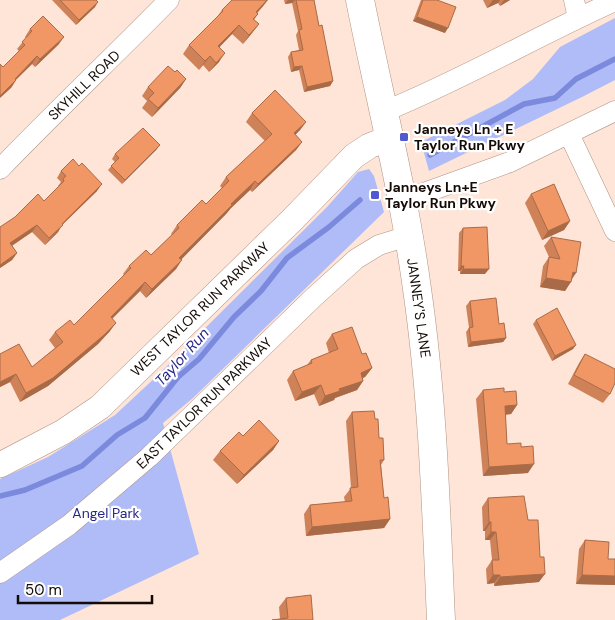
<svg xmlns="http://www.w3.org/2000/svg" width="615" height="620" viewBox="0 0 615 620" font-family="'DM Sans',sans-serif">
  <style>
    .green { fill: #afbcf7 }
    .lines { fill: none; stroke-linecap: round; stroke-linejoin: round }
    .stream { stroke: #7c8ade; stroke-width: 5.5 }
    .minor-casing { stroke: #b19384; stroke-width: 21 }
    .tertiary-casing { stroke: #b19384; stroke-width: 26 }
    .secondary-casing { stroke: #b19384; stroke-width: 29 }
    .minor { stroke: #fff; stroke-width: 20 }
    .tertiary { stroke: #fff; stroke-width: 25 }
    .secondary { stroke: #fff; stroke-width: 28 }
    .wall { fill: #cf8258 }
    .shaded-wall { fill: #a96a47 }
    .building { fill: #f19766; stroke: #a96a47 }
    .poi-dot { fill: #5059cf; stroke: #fff; stroke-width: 2 }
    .labels { text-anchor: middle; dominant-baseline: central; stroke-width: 4.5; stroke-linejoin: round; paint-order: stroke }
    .street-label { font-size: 14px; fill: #150b06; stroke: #fff }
    .poi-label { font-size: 14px; font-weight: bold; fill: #150b06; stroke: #fff; text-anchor: start }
    .park-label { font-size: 14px; fill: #272687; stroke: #fff }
    .water-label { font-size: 15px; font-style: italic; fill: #282788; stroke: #fff }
  </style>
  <rect width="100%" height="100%" fill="#fee5d8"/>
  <g class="green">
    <polygon points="615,18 615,80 582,97 429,171 421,142 505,100 533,79 560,47"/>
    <polygon points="369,169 374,176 384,212 193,398 163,423 199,554 60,620 0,620 0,479 48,457 115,415 158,375 327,207 358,172"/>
  </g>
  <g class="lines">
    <g class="stream">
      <polyline points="430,155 524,104 555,98 576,79 615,59"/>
      <polyline points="0,496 25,490 82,466 117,435 145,418 178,377 199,359 234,317 261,291 287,258 329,227 360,200"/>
    </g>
    <g class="minor-casing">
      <g id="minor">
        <polyline points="574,0 578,18"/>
        <path d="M383 112C462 80 537 36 615 1"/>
        <polyline points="569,134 615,231"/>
        <path d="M0 169C55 112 113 57 169 0"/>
        <polyline points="402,201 510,162 615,111"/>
        <polyline points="0,573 69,525 149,457 313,298 356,259 379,245 408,236"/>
      </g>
    </g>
    <g class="tertiary-casing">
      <polyline id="tertiary" points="0,465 63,432 100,407 292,220 354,156 369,146 389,138"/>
    </g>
    <g class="secondary-casing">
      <path id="secondary" d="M360 0C379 96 404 192 417 289 433 399 436 509 441 620"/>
    </g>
    <use href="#minor" class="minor"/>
    <use href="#tertiary" class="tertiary"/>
    <use href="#secondary" class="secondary"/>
  </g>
  <g class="wall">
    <polygon points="52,0 96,0 95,7 76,25"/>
    <polygon points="284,0 314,0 319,26 333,81 330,86 304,92 299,70 291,72 288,57 291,52 299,50 296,35 298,31 292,3 285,4"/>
    <polygon points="421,0 437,0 445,33 413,21"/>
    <polygon points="483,0 510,0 500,6 498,3 487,8"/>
    <polygon points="264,5 257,13 258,14 254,20 259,24 252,33 243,44 232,34 219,47 219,62 209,72 203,65 199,70 183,54 189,45 217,17 222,10"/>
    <polygon points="30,29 59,44 35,67 32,64 16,80 11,88 19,51 17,49 26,38 25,37"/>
    <polygon points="175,72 186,79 180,88 152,117 142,108 147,101 142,96 148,87"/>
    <polygon points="252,113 306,122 300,130 295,135 302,142 296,150 252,192 250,190 231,208 226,214 181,259 176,269 146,298 140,291 112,318 110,331 98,344 48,386 20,402 10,382 0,387 0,354 32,367 55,348 49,340 55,332 74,325 124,275 123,274 129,266 151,255 172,235 171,234 177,225 206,204 222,188 220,186 226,177 265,141 246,122"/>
    <polygon points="160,145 156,150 122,184 108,170 115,162 112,159 115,154"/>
    <polygon points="61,171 97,191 62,225 58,232 45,245 32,232 12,246 17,253 12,260 0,268 15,217 44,201 58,187 58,186 61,182 57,178"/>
    <polygon points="531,194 570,221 564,230 542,240 525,203"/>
    <polygon points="463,228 485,274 460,274 460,271 458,271 459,233"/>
    <polygon points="551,237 572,279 565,291 540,287 543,266 549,257 544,246"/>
    <polygon points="470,301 499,324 506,338 503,342 468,347 466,332 469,328 466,306"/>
    <polygon points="536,320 573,349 552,361 533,324"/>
    <polygon points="332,334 362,354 372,368 365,377 363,378 363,381 357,390 335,398 334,400 319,406 314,394 295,401 287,380 293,371 307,365 311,360 329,353 326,343"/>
    <polygon points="585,354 610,394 603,403 568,384 579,363"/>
    <polygon points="483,390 504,392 517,405 511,414 505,415 507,444 521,447 528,473 483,476 476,399"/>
    <polygon points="352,412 375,419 384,460 381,465 384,498 390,519 384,528 306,536 304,514 310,505 345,502 344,497 351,488 346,421"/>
    <polygon points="243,436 279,441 273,450 237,484 213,460 220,451"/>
    <polygon points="488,498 528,520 539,582 494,586 494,583 487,584 486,569 492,560 490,540 485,540 485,531 483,531 482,507"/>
    <polygon points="585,540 608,559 615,559 615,585 576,584 579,549"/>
    <polygon points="286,598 313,620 272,620 280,619 279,607"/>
  </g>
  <g class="shaded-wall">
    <polygon points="267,0 268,0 264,5 250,21 256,12"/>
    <polygon points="288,0 295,0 292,3 285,4"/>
    <polygon points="493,0 500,0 498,3 487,8"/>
    <polygon points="504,0 510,0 500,6"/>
    <polygon points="98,2 95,7 76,25 79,20"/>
    <polygon points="417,17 448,28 445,33 413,21"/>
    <polygon points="259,24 252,33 243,44 249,35"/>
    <polygon points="239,25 232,34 212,55 218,46"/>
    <polygon points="64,37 59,44 35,67 40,59"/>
    <polygon points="225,53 219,62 209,72 216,63"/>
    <polygon points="37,56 32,64 9,86 15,79"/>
    <polygon points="210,56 203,65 199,70 205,61"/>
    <polygon points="302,66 299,70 291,72 294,67"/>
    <polygon points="186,79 180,88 152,117 158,108"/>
    <polygon points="16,80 11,88 0,98 0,96"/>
    <polygon points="333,81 330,86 304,92 307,87"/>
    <polygon points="306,122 300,130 288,142 294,133"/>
    <polygon points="302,142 296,150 252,192 258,184"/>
    <polygon points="160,145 156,150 122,184 125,180"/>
    <polygon points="255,181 250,190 231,208 226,214 174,267 179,258 231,204"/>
    <polygon points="102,184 97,191 62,225 58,232 45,245 62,224"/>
    <polygon points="570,221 564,230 542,240 548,231"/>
    <polygon points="37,225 32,232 5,250 10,243"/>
    <polygon points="17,253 12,260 0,268 0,265"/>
    <polygon points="182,260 176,269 146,298 152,289"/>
    <polygon points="461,266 464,266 460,271 458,271"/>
    <polygon points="463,269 489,269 485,274 460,274"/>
    <polygon points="573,272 576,273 570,282 571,282 565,291 540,287 546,278"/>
    <polygon points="145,282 140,291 105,326 111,317"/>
    <polygon points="116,323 110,331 98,344 48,386 20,402 26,393"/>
    <polygon points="506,338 503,342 468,347 471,342"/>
    <polygon points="576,345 573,349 552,361 555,356"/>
    <polygon points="372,368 365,377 354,382 361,373"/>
    <polygon points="16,374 10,382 0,387 0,382"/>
    <polygon points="363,381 357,390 335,398 334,400 319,406 325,396 339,389"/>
    <polygon points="321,385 314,394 295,401 302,392"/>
    <polygon points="517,405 511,414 498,415 505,406"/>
    <polygon points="279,441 273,450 237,484 244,475"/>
    <polygon points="534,464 528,473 483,476 489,467"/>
    <polygon points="390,519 384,528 306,536 312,527"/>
    <polygon points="489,522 491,522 485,531 483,531"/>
    <polygon points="491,532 496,532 490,540 485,540"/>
    <polygon points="545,574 539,582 494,586 500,577"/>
    <polygon points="493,575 500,575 494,583 487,584"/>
    <polygon points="582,575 615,576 615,585 576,584"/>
  </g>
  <g class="building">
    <polygon points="60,0 96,0 98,2 79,20"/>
    <polygon points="232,0 267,0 256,12 258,14 253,19 259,24 249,35 239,25 218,46 225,53 216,63 210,56 205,61 189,45 223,11 222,10"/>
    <polygon points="296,0 314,0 319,26 322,25 333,81 307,87 302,66 294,67 291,52 303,50 299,30 302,29"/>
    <polygon points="423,0 437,0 456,7 448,28 417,17"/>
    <polygon points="43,16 64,37 40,59 37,56 15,79 16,80 0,96 0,64 3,67 25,45 22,42 32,31 30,29"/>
    <polygon points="168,66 175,72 177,70 186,79 158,108 148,99 154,93 148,87"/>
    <polygon points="275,90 306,122 294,133 302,142 258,184 255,181 231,204 232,205 179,258 182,260 152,289 145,282 111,317 116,323 104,335 53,378 26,393 16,374 0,382 0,354 19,344 32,367 63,342 55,332 70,320 74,325 131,268 129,266 146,250 151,255 179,228 177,225 202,200 206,204 229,181 226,177 272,134 252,113"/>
    <polygon points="143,128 160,145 125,180 111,166 119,158 115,154"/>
    <polygon points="73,159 79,166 82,163 102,184 62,224 63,225 49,238 37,225 10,243 17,253 0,265 0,227 15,217 38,194 44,201 64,181 63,179 66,176 61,171"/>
    <polygon points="554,184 570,221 548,231 531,194"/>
    <polygon points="487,227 489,269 463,269 464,266 461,266 463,228"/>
    <polygon points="551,237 581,242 576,273 573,272 571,282 546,278 549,257 560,259"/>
    <polygon points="496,298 499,324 504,323 506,338 471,342 469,328 473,327 470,301"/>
    <polygon points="557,308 576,345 555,356 536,320"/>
    <polygon points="352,327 362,354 366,353 372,368 361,373 363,381 339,389 340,391 325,396 321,385 302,392 293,371 312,363 311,360 338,349 332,334"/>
    <polygon points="585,354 615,369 615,383 610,394 574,375"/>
    <polygon points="504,388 504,392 516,391 517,405 505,406 507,444 521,443 521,447 533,446 534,464 489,467 483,390"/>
    <polygon points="374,411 375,419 378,419 379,438 383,438 384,460 380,460 384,498 388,497 390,519 312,527 310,505 352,501 350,488 358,487 352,412"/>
    <polygon points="259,420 279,441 244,475 220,451 239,432 243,436"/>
    <polygon points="524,496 528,520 538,520 540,557 544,557 545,574 500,577 500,575 493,575 492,560 499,560 496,532 491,532 491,522 489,522 488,498"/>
    <polygon points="585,540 609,542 608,559 615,559 615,576 582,575"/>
    <polygon points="311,595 313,620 272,620 288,618 286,598"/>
  </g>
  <g class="poi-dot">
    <rect x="399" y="132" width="10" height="10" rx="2.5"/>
    <rect x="370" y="190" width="10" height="10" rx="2.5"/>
  </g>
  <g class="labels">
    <g class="street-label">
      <text transform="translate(84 85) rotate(-44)">SKYHILL ROAD</text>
      <text transform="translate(419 308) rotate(82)">JANNEY'S LANE</text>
      <text transform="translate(200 309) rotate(-44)">WEST TAYLOR RUN PARKWAY</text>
      <text transform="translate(204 403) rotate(-44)">EAST TAYLOR RUN PARKWAY</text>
    </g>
    <g class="poi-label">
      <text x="414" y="129">Janneys Ln + E<tspan x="414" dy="16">Taylor Run Pkwy</tspan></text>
      <text x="385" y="187">Janneys Ln+E<tspan x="385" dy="16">Taylor Run Pkwy</tspan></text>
    </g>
    <g class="park-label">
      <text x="106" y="513">Angel Park</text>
    </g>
    <g class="water-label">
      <text transform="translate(182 357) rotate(-48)">Taylor Run</text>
    </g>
  </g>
  <path d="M18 595v8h134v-8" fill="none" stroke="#150b06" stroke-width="2.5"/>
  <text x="25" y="595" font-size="15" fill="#150b06" stroke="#ffffff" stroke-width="4" paint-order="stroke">50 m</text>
</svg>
